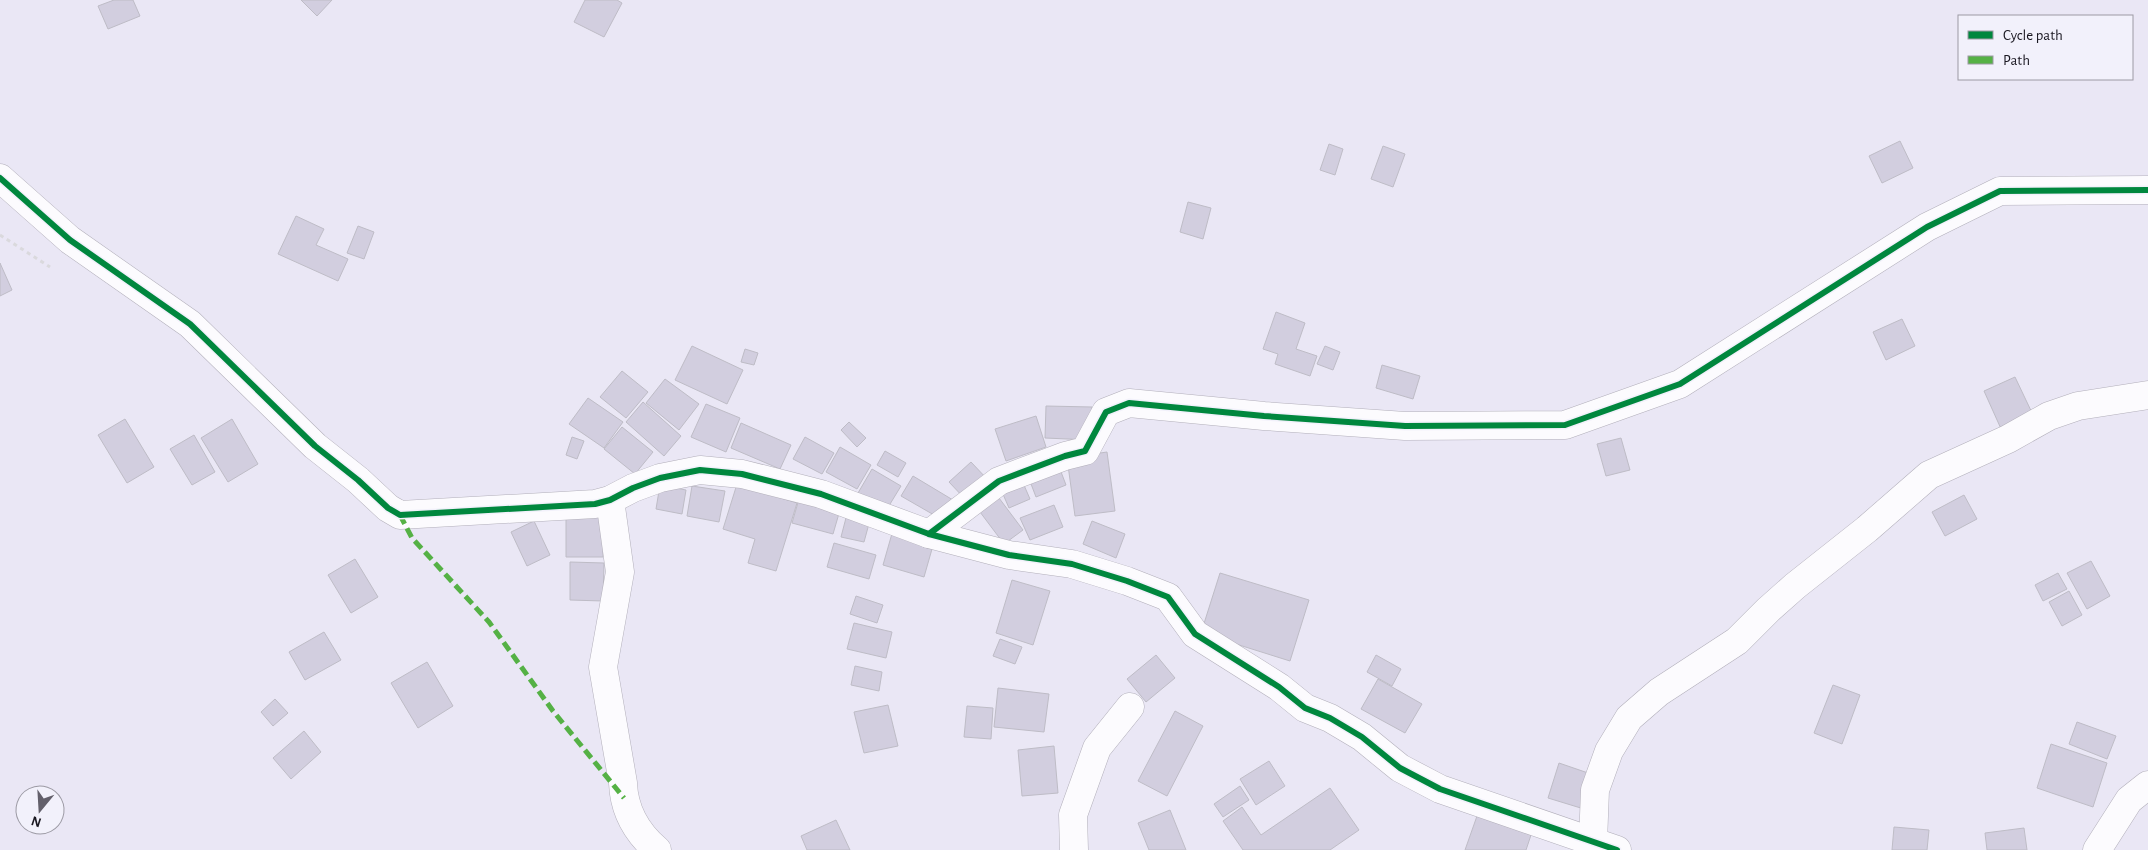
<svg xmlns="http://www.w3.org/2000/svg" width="2148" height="850" viewBox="0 0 2148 850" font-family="'Alegreya Sans',sans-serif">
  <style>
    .building { fill: #d2cedf; stroke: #bebcc6 }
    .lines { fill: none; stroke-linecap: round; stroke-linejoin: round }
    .street-casing { stroke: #b2afba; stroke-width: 29 }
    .path { stroke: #dad9dd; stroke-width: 3; stroke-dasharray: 4 4; stroke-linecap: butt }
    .street { stroke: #fcfbfe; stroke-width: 28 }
    .quiet { stroke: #55b145; stroke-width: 5; stroke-dasharray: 10 5; stroke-linecap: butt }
    .cycleway-casing { stroke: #f2f1fb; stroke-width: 9 }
    .cycleway { stroke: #00873e; stroke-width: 6 }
  </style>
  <rect width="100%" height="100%" fill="#eae7f5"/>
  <g class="building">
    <polygon points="114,0 133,0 140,16 108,29 98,6"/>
    <polygon points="301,0 332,0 317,16"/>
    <polygon points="585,0 617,0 622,3 604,37 574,22"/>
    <polygon points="1900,141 1913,168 1882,183 1869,156"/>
    <polygon points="1329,144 1343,149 1335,175 1320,170"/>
    <polygon points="1383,146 1405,154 1393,187 1371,179"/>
    <polygon points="1188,202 1211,208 1203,239 1180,232"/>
    <polygon points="296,216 324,229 316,245 348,259 338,281 278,254"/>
    <polygon points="358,226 374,232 364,259 347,253"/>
    <polygon points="0,263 12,290 0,296"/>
    <polygon points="1276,312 1305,323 1296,349 1317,356 1310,376 1275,364 1278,354 1263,349"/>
    <polygon points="1902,319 1915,346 1886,360 1873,332"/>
    <polygon points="692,346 743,370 727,404 675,380"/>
    <polygon points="1325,346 1340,352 1333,370 1317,364"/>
    <polygon points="745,349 758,353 754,365 741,362"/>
    <polygon points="1382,365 1420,376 1413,399 1376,388"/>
    <polygon points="622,371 648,392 626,418 600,397"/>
    <polygon points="2015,377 2034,417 2002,431 1984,391"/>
    <polygon points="665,379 699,404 679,430 646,403"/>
    <polygon points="588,398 623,422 604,448 569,424"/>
    <polygon points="643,402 681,436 664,456 626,422"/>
    <polygon points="706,404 740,418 726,452 691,437"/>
    <polygon points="1046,406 1092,407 1090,440 1045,438"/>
    <polygon points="1036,416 1046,447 1006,461 995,429"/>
    <polygon points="125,419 154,467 127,483 98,435"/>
    <polygon points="232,419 258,464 228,482 201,438"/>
    <polygon points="849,422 866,438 857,447 841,430"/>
    <polygon points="741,423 791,445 780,469 731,448"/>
    <polygon points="622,427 653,452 635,474 604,449"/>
    <polygon points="194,435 215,472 192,485 170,449"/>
    <polygon points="572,437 584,441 577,459 566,455"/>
    <polygon points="805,437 834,453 822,474 793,459"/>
    <polygon points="1621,438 1630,470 1606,476 1597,444"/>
    <polygon points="840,447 871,465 857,489 826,472"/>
    <polygon points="885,451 906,463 898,477 877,465"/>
    <polygon points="1107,452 1115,511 1075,516 1067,458"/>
    <polygon points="971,462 988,480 966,500 949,482"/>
    <polygon points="1058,464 1066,485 1036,497 1028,476"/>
    <polygon points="872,469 901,486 887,509 858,493"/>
    <polygon points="913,476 953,500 941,519 901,496"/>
    <polygon points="1020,476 1030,499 1009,508 999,485"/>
    <polygon points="737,484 797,503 776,571 748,563 755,539 723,529"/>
    <polygon points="660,485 686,490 682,514 656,509"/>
    <polygon points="692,486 725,491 719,522 687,516"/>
    <polygon points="996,494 1023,530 1004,544 977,508"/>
    <polygon points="1964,495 1977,519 1945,536 1932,512"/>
    <polygon points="799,499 840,510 833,534 792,523"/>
    <polygon points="1054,505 1063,527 1030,540 1020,518"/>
    <polygon points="566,512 604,512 603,557 566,557"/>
    <polygon points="847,514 870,520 864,542 841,537"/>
    <polygon points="534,521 550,555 527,566 511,532"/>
    <polygon points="1092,521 1125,534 1116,558 1083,544"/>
    <polygon points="893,530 934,542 924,577 883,565"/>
    <polygon points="834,543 876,555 869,579 827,567"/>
    <polygon points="355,559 378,597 351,613 328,575"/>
    <polygon points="2091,561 2110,596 2087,609 2067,573"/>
    <polygon points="570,562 604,563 603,601 570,600"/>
    <polygon points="1220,573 1309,600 1290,661 1201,633"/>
    <polygon points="2058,573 2067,589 2043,601 2035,585"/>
    <polygon points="1012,580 1050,591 1033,645 996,633"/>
    <polygon points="2069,591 2082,615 2062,626 2049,602"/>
    <polygon points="856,596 883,605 877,623 850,614"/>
    <polygon points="854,623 892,632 886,658 847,649"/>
    <polygon points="324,632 341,660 305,680 289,652"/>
    <polygon points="1000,639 1022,647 1015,664 993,656"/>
    <polygon points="1156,655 1175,678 1146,702 1127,679"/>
    <polygon points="1376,655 1401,669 1392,686 1367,672"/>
    <polygon points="427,662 453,706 418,728 391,683"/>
    <polygon points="855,666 882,672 879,691 851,685"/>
    <polygon points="1378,679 1422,704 1405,733 1361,709"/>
    <polygon points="1833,685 1860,695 1842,744 1814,733"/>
    <polygon points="998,688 1049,694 1044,732 994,727"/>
    <polygon points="275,699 288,713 273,726 261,712"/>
    <polygon points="888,705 898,746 864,753 854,712"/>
    <polygon points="967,706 993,708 991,739 964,737"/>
    <polygon points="1175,711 1203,726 1167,796 1138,781"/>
    <polygon points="2077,722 2116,736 2107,759 2069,744"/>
    <polygon points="304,731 321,752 291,779 273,758"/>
    <polygon points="2051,744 2107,763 2093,807 2037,788"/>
    <polygon points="1054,746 1058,793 1022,796 1018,750"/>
    <polygon points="1269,761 1285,786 1256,805 1240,779"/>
    <polygon points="1559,763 1591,774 1584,809 1548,798"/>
    <polygon points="1240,786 1249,800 1223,817 1214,804"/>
    <polygon points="1330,788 1359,830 1330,850 1243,850 1223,821 1242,807 1261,835"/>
    <polygon points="1170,810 1186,850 1149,850 1138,823"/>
    <polygon points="1477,816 1531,835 1526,850 1465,850"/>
    <polygon points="836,820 850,850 807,850 801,836"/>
    <polygon points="1894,827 1929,830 1927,850 1892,850"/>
    <polygon points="2024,828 2027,850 1987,850 1985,833"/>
  </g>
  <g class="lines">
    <g class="street-casing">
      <g id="street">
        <polyline points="0,178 70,240 190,324 315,446 358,480 388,508 400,515 595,504 610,500 633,488 660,478 700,470 742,474 821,494 929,534 1009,555 1072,564 1127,581 1168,597 1195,634 1279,687 1305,708 1330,718 1362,737 1400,768 1440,789 1617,850"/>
        <path d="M610 500 620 572 603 667 623 783C624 810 636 832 657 850"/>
        <polyline points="929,534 999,481 1065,456 1085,451 1106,412 1129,403 1264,416 1405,426 1565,425 1680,384 1927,227 2000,191 2148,190"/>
        <polyline points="1593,842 1595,790 1609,751 1629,718 1659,692 1737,641 1768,610 1795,586 1867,529 1929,475 2008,439 2049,416 2078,406 2148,395"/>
        <polyline points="1074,850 1073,815 1097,748 1130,707"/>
        <polyline points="2097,850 2129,800 2148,785"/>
      </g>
    </g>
    <polyline class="path" points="0,235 50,267"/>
    <use href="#street" class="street"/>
    <polyline class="quiet" points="400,515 412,538 489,622 553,711 624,798"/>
    <g class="cycleway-casing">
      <g id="cycleway">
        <polyline points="0,178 70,240 190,324 315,446 358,480 388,508 400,515 595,504 610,500 633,488 660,478 700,470 742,474 821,494 929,534 1009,555 1072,564 1127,581 1168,597 1195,634 1279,687 1305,708 1330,718 1362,737 1400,768 1440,789 1617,850"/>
        <polyline points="929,534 999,481 1065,456 1085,451 1106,412 1129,403 1264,416 1405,426 1565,425 1680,384 1927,227 2000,191 2148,190"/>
      </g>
    </g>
    <use href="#cycleway" class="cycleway"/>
  </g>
  <rect x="1958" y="15" width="175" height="65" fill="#f2f1fb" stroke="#9c9aa4"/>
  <rect x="1968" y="31" width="25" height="8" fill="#00873e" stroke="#9c9aa4"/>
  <text x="2003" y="40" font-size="15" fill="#1a1821">Cycle path</text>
  <rect x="1968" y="56" width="25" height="8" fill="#55b145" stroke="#9c9aa4"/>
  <text x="2003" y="65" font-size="15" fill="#1a1821">Path</text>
  <g transform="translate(40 810) rotate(198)"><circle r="24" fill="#f2f1fb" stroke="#9c9aa4"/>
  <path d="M0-4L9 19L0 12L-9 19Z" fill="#63606b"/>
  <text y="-8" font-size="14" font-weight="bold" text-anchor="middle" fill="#1a1821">N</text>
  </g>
</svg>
